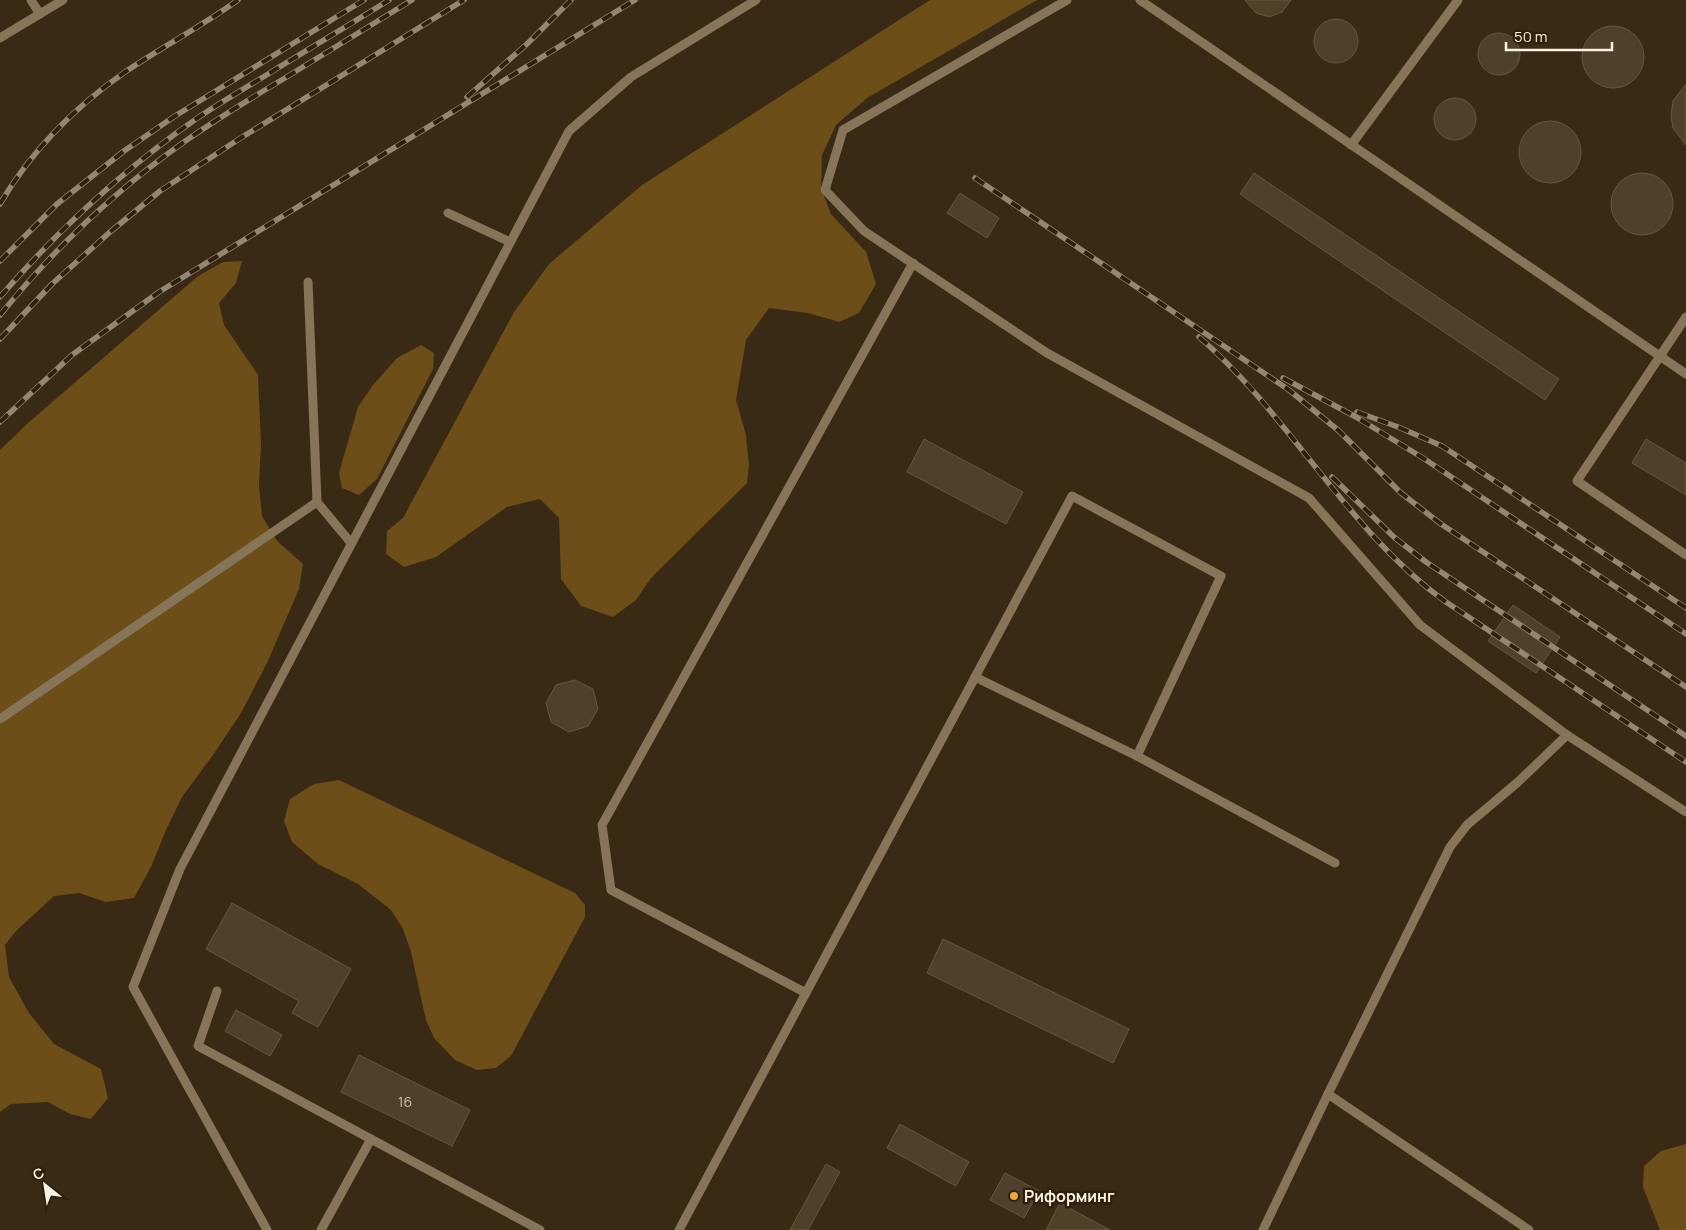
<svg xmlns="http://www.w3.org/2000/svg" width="1686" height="1230" viewBox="0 0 1686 1230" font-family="Manrope,sans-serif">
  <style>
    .forest { fill: #6d4d18 }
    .building { fill: #4f402b; stroke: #665740 }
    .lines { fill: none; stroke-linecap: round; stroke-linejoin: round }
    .lane { stroke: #87755a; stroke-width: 9 }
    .rail-casing { stroke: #928675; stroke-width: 5.5 }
    .rail { stroke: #2e200b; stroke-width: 4; stroke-dasharray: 11; stroke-linecap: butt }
    .poi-dot { fill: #ebaa39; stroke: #2e200b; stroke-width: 2 }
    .labels { text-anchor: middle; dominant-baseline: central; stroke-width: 5; stroke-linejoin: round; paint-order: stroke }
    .number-label { font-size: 14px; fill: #d0c5b6 }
    .poi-label { font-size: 16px; font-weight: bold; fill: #fbf1e4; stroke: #2e200b; text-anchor: start }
  </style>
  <rect width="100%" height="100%" fill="#382a15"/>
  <g class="forest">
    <polygon points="930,0 1037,0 867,98 836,125 822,155 821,188 831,214 866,252 876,284 859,313 839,322 808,313 769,308 746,340 736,400 746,435 749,465 747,483 651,578 636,600 613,617 581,606 561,579 559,518 540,499 507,507 436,557 404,567 386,554 387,531 403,518 514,312 549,264 642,185"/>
    <polygon points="242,261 236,283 219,303 224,325 258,375 261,444 259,485 262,516 277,541 303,564 299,589 267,663 241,713 213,755 182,797 166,830 151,867 134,898 106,902 79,893 54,896 16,931 5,945 9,977 29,1013 54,1044 101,1069 108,1098 91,1119 70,1114 48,1102 11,1104 0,1112 0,450 28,423 198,276 223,262"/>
    <polygon points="421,345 434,353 433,369 377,479 359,495 342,488 339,473 358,407 373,385 397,358"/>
    <polygon points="339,780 575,893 585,905 585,917 511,1056 496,1068 477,1070 455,1060 434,1038 426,1020 411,952 403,929 391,910 358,884 318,864 292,842 284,821 290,799 314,784"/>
    <polygon points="1686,1144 1686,1230 1660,1230 1643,1187 1644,1166 1661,1151"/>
  </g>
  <g class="building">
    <polygon points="1245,0 1291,0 1282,12 1269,17 1256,13"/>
    <circle cx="1336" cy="41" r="22"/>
    <circle cx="1613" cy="57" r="31"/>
    <circle cx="1499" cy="54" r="21"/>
    <polygon points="1686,84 1686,145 1673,128 1671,116 1673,101"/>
    <circle cx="1455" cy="119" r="21"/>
    <circle cx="1550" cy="152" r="31"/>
    <polygon points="1254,173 1559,379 1545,400 1240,194"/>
    <circle cx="1642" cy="204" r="31"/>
    <polygon points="960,193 999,218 987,238 947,213"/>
    <polygon points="924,439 1023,492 1006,524 907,472"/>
    <polygon points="1646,439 1686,463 1686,495 1632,463"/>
    <polygon points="1513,605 1560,637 1536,673 1488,641"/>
    <polygon points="575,680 593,689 598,709 588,726 569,732 551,722 546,703 556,685"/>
    <polygon points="232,903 351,969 318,1027 292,1013 299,1001 206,949"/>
    <polygon points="943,939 1129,1029 1113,1063 927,973"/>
    <polygon points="236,1010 282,1035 270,1056 225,1031"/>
    <polygon points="359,1055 470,1110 452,1146 341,1092"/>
    <polygon points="900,1124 969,1162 956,1186 887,1148"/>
    <polygon points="826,1164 840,1172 808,1230 790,1230"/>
    <polygon points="1005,1173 1039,1191 1024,1218 990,1200"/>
    <polygon points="1060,1203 1110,1230 1046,1230"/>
  </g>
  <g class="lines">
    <g class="lane">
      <polyline points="31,0 40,14"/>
      <polyline points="1067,0 843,130 825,190 864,231 1047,353 1309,498 1420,625 1567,735 1686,812"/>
      <polyline points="1140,0 1686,374"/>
      <polyline points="0,38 63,0"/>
      <polyline points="1351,145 1458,0"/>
      <polyline points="448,213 510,242"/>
      <polyline points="308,282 317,502 351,543"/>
      <polyline points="1686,317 1577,481 1686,555"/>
      <polyline points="975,677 1137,756 1335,863"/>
      <polyline points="0,719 317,502"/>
      <polyline points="217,991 198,1046 540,1230"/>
      <polyline points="806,993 611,890 602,825 913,263"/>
      <polyline points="1328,1094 1529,1230"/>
      <polyline points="267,1230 133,987 180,869 569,131 631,77 756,0"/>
      <polyline points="321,1230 371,1139"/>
      <polyline points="679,1230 1072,496 1221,576 1137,756"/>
      <polyline points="1263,1230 1328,1094 1450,847 1467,825 1518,782 1567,735"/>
    </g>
    <g class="rail-casing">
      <g id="rail">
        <polyline points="467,97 527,44 571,0"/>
        <polyline points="975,178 1289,390 1339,431 1401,493 1441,524 1686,687"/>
        <path d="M0 204C31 151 75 107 125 72 162 47 202 26 238 0"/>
        <polyline points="0,261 57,204 124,151 175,116 364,0"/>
        <path d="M0 297C58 230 123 170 196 119 221 102 247 87 273 71 312 47 351 24 389 0"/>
        <path d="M0 315C53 250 116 190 184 142 215 120 248 100 280 81 324 54 368 27 412 0"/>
        <path d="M1199 337C1291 416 1347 531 1446 602L1686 762"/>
        <polyline points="0,339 52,284 110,232 160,191 239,139 464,0"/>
        <polyline points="1283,378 1356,417 1423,458 1686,634"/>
        <polyline points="1357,412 1398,427 1442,446 1686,608"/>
        <polyline points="0,422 72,355 159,292 635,0"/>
        <polyline points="1332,477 1395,538 1426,562 1686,736"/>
      </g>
    </g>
    <use href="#rail" class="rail"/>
  </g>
  <circle class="poi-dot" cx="1014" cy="1196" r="5"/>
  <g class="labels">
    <g class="number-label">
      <text x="405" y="1101">16</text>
    </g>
    <g class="poi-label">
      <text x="1024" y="1196">Риформинг</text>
    </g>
  </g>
  <g transform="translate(45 1185) rotate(330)" stroke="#2e200b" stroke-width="4" paint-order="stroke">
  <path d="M0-4L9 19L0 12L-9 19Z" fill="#fbf1e4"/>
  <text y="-8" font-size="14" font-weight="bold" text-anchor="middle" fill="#fbf1e4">С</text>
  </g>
  <path d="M1506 42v8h106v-8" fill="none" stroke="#fbf1e4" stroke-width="2.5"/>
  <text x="1514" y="42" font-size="15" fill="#fbf1e4" stroke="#2e200b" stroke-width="4" paint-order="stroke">50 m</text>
</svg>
